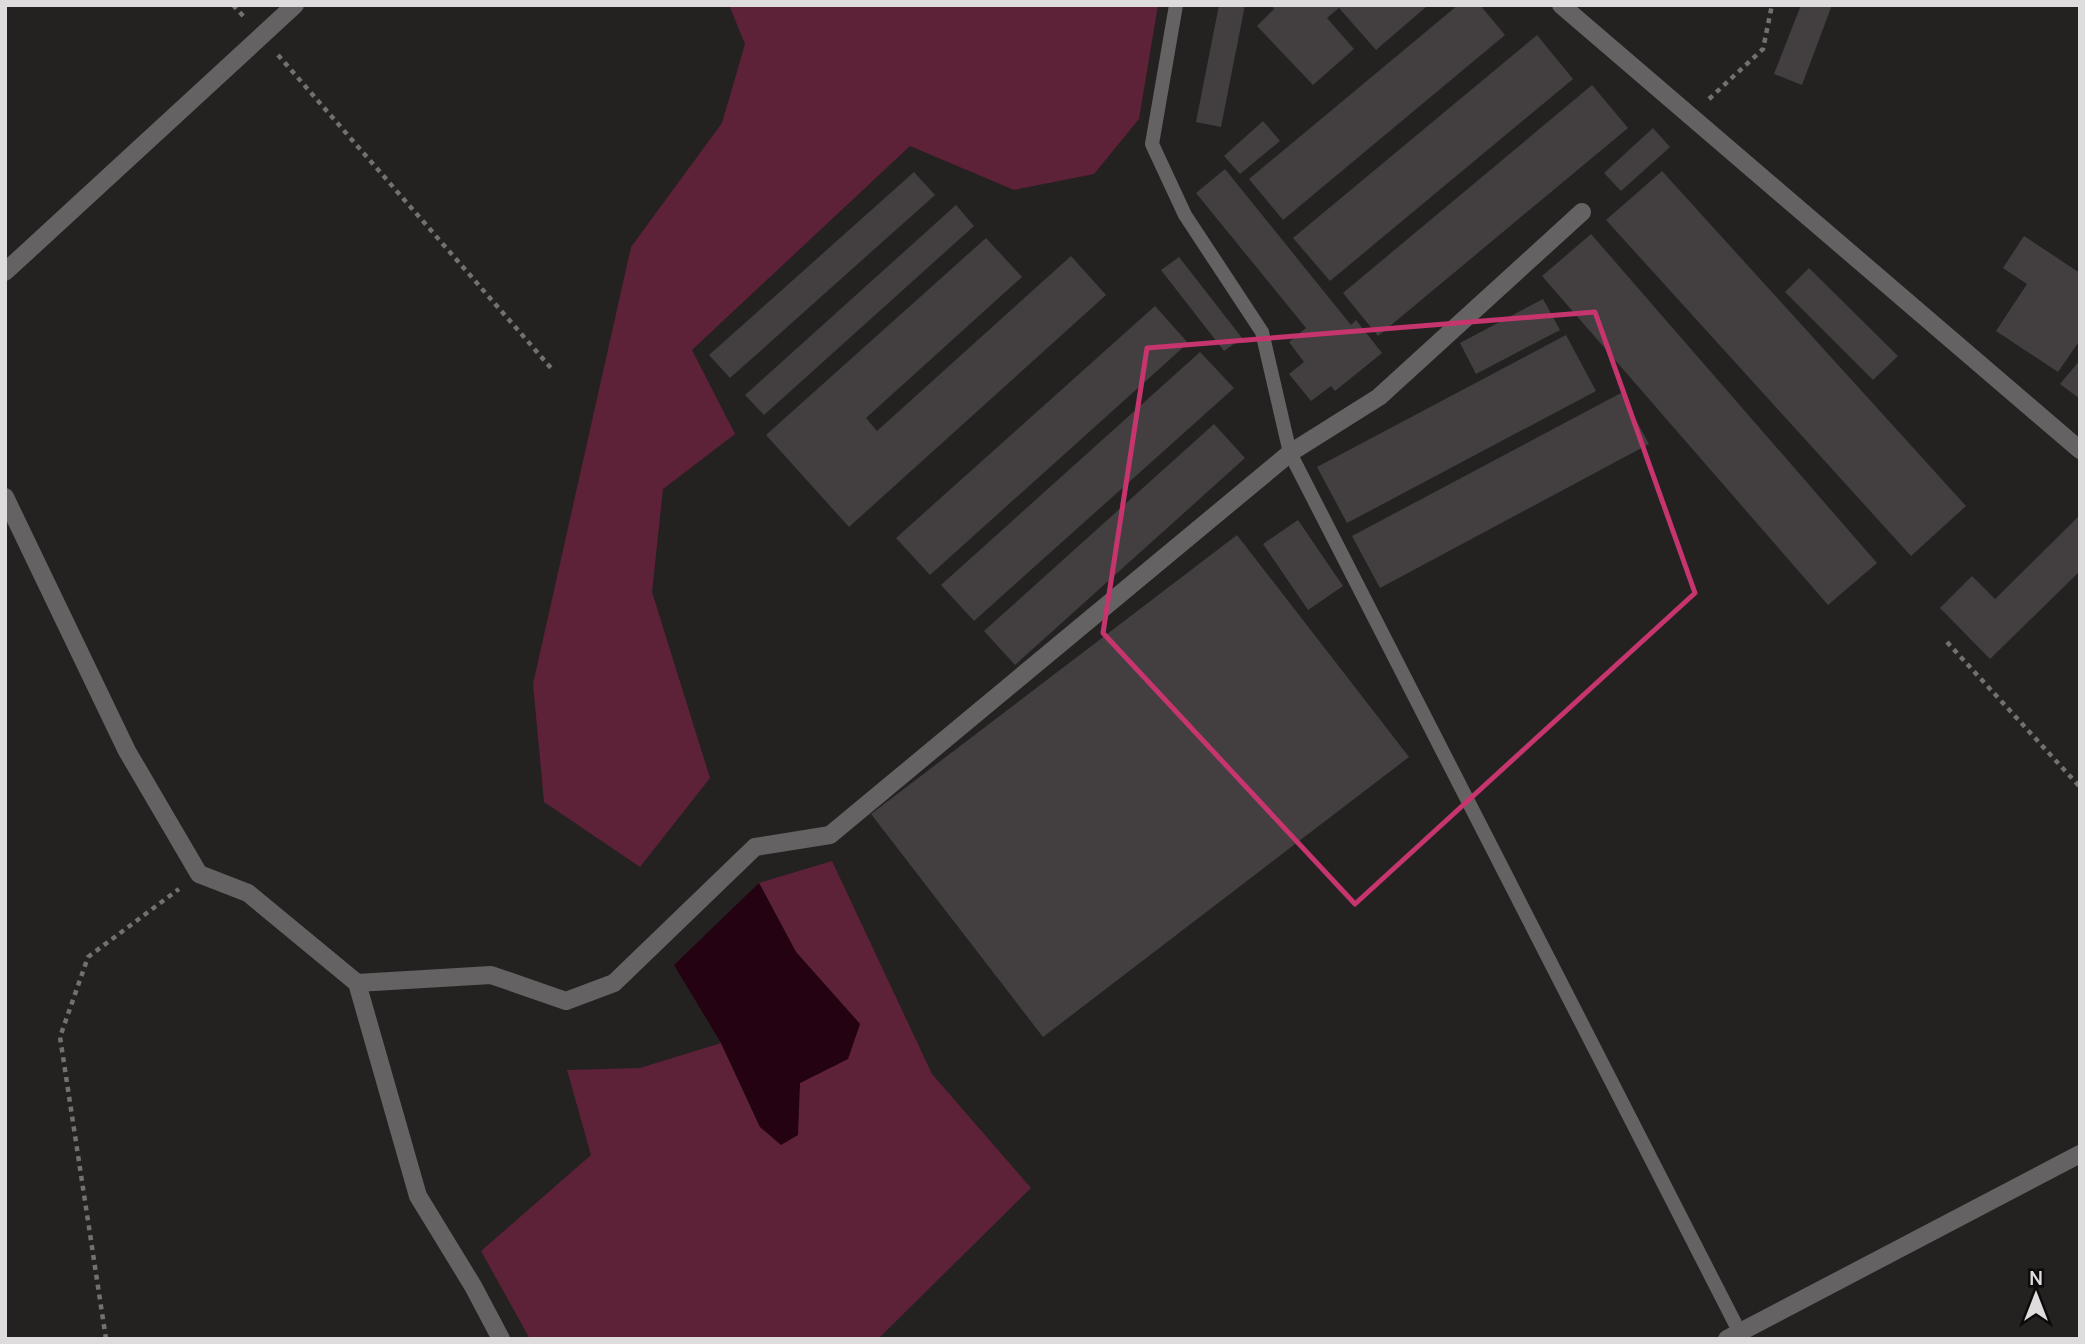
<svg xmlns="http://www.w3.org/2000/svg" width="2085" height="1344" viewBox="0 0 2085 1344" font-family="Manrope,sans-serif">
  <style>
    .green { fill: #5d2138 }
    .water { fill: #250211 }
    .building { fill: #433f40 }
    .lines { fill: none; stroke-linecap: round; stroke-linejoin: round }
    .path { stroke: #727070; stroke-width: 4.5; stroke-dasharray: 5 5; stroke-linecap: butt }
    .lane { stroke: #646262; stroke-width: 14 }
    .street { stroke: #646262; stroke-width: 18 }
    .marked { fill: none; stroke: #c6356e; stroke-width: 5; stroke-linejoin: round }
  </style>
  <rect width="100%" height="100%" fill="#242121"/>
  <g class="green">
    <polygon points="729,5 1158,5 1139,119 1094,174 1014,190 910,146 692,350 735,434 663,489 652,592 710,778 640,867 544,802 533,684 631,247 722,123 745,44"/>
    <polygon points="832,861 932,1074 1031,1188 878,1339 530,1339 481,1251 591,1155 567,1070 640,1068 721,1043 760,1127 800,1083 847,1059 860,1024 796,952 759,883"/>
  </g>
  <polygon class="water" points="759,883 796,952 860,1024 848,1059 800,1083 798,1135 781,1145 760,1127 721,1043 674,965"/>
  <g class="building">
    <polygon points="1219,5 1245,5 1221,127 1196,122"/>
    <polygon points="1271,5 1424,5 1426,7 1376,50 1339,8 1327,18 1354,49 1313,85 1257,26 1274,9"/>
    <polygon points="1458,5 1480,5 1505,35 1283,220 1249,179"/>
    <polygon points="1801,5 1832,5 1802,85 1774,74"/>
    <polygon points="1537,35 1573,79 1330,281 1293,238"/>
    <polygon points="1592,85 1628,128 1378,336 1343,293"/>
    <polygon points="1263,121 1280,141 1240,174 1224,156"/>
    <polygon points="1653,128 1670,147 1621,191 1604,173"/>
    <polygon points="1225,169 1351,325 1356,320 1382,353 1335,391 1331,386 1311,401 1289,374 1304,362 1289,342 1306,328 1196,193"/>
    <polygon points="1662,171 1966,506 1911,556 1606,220"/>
    <polygon points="914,172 935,195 730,378 709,355"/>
    <polygon points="956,205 974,226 764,415 745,395"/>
    <polygon points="1591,234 1877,563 1828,605 1542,276"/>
    <polygon points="2024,236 2080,273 2080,340 2058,372 1996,331 2027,284 2003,268"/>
    <polygon points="986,238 1022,277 866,418 877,431 1071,256 1106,295 849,527 766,435"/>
    <polygon points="1179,257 1242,338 1224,351 1161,270"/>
    <polygon points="1809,268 1898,356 1873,380 1785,292"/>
    <polygon points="1543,299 1560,330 1476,374 1460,343"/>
    <polygon points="1155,306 1188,343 930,575 896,538"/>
    <polygon points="1566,335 1596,391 1347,523 1317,467"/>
    <polygon points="1200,352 1234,388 974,621 941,585"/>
    <polygon points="2080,360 2080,399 2060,384"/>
    <polygon points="1621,393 1649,444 1380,588 1352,536"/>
    <polygon points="1214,424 1245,458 1015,665 984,631"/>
    <polygon points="2080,515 2080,571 1990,659 1940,608 1972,576 1995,599"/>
    <polygon points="1298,520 1343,586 1308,610 1263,544"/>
    <polygon points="1237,535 1409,757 1043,1037 871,814"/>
  </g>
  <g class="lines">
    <g class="path">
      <polyline points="233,5 245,18"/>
      <polyline points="278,55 551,368"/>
      <polyline points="1709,99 1763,49 1772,5"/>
      <polyline points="1947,642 2080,787"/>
      <polyline points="106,1339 60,1037 88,957 179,889"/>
    </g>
    <polyline class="lane" points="1176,5 1152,144 1185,215 1262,332 1290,453 1739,1331"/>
    <g class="street">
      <polyline points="1561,5 2080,450"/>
      <polyline points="5,272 295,5"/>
      <polyline points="5,497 127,751 199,874 248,893 357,983 418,1196 473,1286 501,1339"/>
      <polyline points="357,983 491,975 566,1001 614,983 755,847 830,835 1290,453 1379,397 1582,212"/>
      <polyline points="1727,1339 2080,1154"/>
    </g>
  </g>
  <path class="marked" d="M1595 312 1695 593 1355 904 1103 633 1147 348Z"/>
  <rect width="2085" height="1344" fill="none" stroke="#dedcdc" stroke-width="14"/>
  <g transform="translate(2036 1295)" stroke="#0c0b0b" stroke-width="5" paint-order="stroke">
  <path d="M0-5L12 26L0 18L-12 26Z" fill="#dedcdc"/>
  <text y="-10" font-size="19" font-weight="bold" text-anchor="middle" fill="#dedcdc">N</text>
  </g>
</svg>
